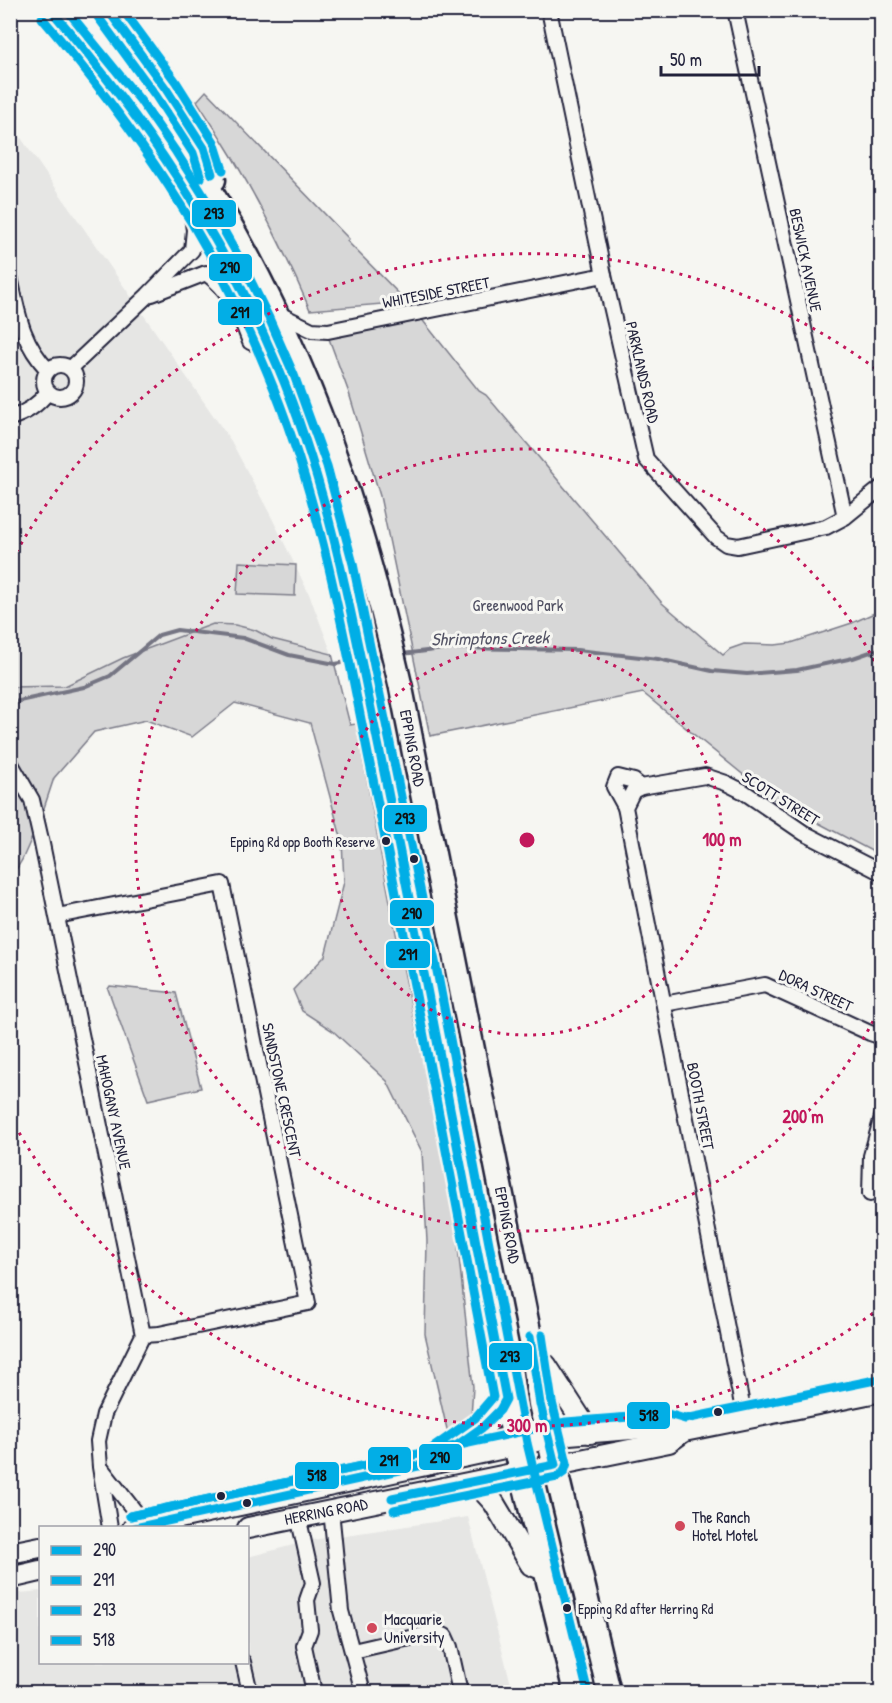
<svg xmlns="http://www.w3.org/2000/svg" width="892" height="1703" viewBox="0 0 892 1703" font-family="'Patrick Hand',sans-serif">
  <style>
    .built { fill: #e6e6e4 }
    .green { fill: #d7d7d7; stroke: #7c7c89; stroke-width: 1.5 }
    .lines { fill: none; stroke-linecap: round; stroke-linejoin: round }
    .stream { stroke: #757583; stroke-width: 4 }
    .street-casing { stroke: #22223b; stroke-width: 18 }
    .secondary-casing { stroke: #22223b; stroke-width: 24 }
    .primary-casing { stroke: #22223b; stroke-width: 27 }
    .street { stroke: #f6f6f2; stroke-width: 14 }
    .secondary { stroke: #f6f6f2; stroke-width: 20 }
    .primary { stroke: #f6f6f2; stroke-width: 22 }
    .bus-1-casing { stroke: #f6f6f2; stroke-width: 14 }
    .bus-2-casing { stroke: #f6f6f2; stroke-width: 14 }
    .bus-3-casing { stroke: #f6f6f2; stroke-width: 14 }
    .bus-4-casing { stroke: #f6f6f2; stroke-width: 14 }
    .bus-1 { stroke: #02aee6; stroke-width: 9 }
    .bus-2 { stroke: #02aee6; stroke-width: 9 }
    .bus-3 { stroke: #02aee6; stroke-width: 9 }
    .bus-4 { stroke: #02aee6; stroke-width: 9 }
    .ring { fill: none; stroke: #c2185b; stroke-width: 3; stroke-dasharray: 3 6 }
    .bus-dot { fill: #22223b; stroke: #f6f6f2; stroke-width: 2 }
    .poi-dot { fill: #d1495b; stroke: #f6f6f2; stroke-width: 2 }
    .labels { text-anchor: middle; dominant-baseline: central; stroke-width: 6; stroke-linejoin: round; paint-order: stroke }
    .bus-label { font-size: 14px; fill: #22223b; stroke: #f6f6f2; text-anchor: end }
    .street-label { font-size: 16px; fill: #22223b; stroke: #f6f6f2 }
    .park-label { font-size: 16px; fill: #4f4f62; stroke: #f6f6f2 }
    .poi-label { font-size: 16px; fill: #22223b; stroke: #f6f6f2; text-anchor: start }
    .water-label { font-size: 18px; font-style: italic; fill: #535365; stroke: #f6f6f2 }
    .centre { fill: #c2185b; stroke: #f6f6f2; stroke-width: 3 }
    .ring-label { font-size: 18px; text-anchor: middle; font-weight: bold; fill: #c2185b; stroke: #f6f6f2; stroke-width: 6; stroke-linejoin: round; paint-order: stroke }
    .line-badge { stroke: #f6f6f2; stroke-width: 2 }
    .pale-badge-label { font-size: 16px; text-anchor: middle; font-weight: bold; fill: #111 }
  </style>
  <rect width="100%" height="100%" fill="#f6f6f2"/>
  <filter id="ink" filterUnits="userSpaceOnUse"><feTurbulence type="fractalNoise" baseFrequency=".0167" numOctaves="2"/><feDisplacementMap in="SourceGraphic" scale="12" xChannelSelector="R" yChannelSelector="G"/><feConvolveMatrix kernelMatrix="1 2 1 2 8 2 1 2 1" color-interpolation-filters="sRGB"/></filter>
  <g filter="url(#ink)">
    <g class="built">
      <polygon points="10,122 231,441 272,518 309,594 332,654 272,639 255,630 213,624 123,658 65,686 11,687"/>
      <polygon points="468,1517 513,1692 11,1692 10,1594 40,1591 40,1662 248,1662 248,1557 312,1540"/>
    </g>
    <g class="green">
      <path d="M206 91 349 239 347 241 407 302 310 310C279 237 241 167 197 101Z"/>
      <polygon points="420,317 479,391 486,395 662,603 723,655 730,649 744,644 775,645 791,643 852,623 881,610 881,856 773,799 643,693 430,736 380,496 349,393 328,336"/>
      <polygon points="239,562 296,565 295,596 237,594"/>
      <polygon points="213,624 235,625 255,630 272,639 332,654 350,725 356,724 396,933 454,1211 473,1387 471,1417 449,1438 425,1334 427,1241 422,1152 387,1081 333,1031 302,1011 293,990 325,956 344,882 342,841 310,723 235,703 192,737 146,720 94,732 54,778 41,817 22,860 11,878 11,687 65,686 123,658"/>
      <polygon points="110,986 176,993 201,1088 148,1100 108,989"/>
    </g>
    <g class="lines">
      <g class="stream">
        <polyline points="402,654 451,648 577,650 658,659 712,671 747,674 797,670 853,658 882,648"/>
        <polyline points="369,658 385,655"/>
        <polyline points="10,703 84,687 110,676 159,635 177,630 243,638 289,655 335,664 353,661"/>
      </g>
      <g class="street-casing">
        <g id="street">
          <polyline points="549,10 604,275 646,459 716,537 726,544 738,546 826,527 845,517 882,487"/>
          <polyline points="735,10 845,517"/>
          <path d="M10 277C18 314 21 341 48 370"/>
          <path d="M152 294 206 273C233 294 238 311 250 342L270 350"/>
          <polyline points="277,313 312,330 328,331 604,275"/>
          <circle cx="60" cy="381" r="16"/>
          <polyline points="71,368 148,295 192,250 194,230 190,205"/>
          <path d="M10 418C27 413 38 405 48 392"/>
          <polyline points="10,762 32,800 42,844 143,1335 104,1414 98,1441 100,1467 110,1528"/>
          <polyline points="625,807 614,787 618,777 634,781 641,787"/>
          <polyline points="57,916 222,884 308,1303 159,1334 143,1335"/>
          <polyline points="664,1004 765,985 870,1033 882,1037"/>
          <polyline points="870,1194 871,1156 882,1117"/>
          <polyline points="745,1420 625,807 633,791 641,787 705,776 726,783 744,792 804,833 882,873"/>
          <polyline points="101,1468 137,1514 144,1517 157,1520"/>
          <polyline points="331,1510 341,1611 363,1692"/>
          <polyline points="298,1516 313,1583 307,1600 310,1630 304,1646 314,1692"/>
          <polyline points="353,1651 436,1632 445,1636 450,1647 460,1692"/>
          <polyline points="243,1662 250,1692"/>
        </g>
      </g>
      <g class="secondary-casing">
        <g id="secondary">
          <polyline points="534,1360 546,1365 590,1433"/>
          <path d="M438 1457C464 1437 491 1430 506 1399"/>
          <polyline points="475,1482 494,1503 531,1565 547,1571"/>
          <polyline points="133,1528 569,1434 669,1426 684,1431"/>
          <polyline points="248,1528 669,1442 684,1431 882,1391"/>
          <polyline points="10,1553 40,1547"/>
          <polyline points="10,1578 40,1571"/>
        </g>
      </g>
      <g class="primary-casing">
        <g id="primary">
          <path d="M51 10C163 134 250 281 305 438 320 480 330 523 341 566L426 978 515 1446 575 1692"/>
          <path d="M78 10C196 144 282 301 340 469 365 541 384 614 401 688L531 1341 540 1404 609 1692"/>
          <polyline points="108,10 166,89 204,148 214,180"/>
        </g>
      </g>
      <use href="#street" class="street"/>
      <use href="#secondary" class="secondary"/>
      <use href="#primary" class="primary"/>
      <g class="bus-1-casing">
        <g id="bus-1">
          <path d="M51 10C145 120 222 234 278 367 333 498 356 639 385 777 427 984 466 1192 506 1399L500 1410 483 1427 432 1463 135 1528"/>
          <polyline points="108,10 166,89 204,148 212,174"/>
          <polyline points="392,1498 555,1465 540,1404 530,1337"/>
        </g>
      </g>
      <g class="bus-2-casing">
        <g id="bus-2">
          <polyline points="98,17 156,96 193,153 201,178"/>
          <path d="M42 18C135 127 212 239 267 372 322 502 345 642 373 779 415 985 454 1191 493 1397L475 1418 427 1452 130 1516"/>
          <polyline points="394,1510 557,1477 564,1472 567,1463 552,1402 542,1335"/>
        </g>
      </g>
      <g class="bus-3-casing">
        <g id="bus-3">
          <polyline points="67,10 140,100 176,152 210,206 241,261 269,318 294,375 327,466 353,564 438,976 527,1443 587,1689"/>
          <polyline points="123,10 176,82 214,142 223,170"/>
        </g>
      </g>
      <g class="bus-4-casing">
        <polyline id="bus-4" points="130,1516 566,1422 668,1414 685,1419 880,1379"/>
      </g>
      <use href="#bus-1" class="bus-1"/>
      <use href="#bus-2" class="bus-2"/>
      <use href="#bus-3" class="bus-3"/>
      <use href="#bus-4" class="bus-4"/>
    </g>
  </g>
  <g class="ring">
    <circle cx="527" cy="840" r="195"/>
    <path d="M881 1005A391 391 0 1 1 881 675"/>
    <path d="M880 1308A586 586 0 0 1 12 1120M12 560A586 586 0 0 1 880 372"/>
  </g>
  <g class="bus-dot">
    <circle cx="386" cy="841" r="5"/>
    <circle cx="414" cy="859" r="5"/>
    <circle cx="718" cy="1412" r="5"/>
    <circle cx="221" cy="1496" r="5"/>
    <circle cx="247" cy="1503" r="5"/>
    <circle cx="567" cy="1608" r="5"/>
  </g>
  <g class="poi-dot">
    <circle cx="680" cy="1526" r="6"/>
    <circle cx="372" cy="1628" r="6"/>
  </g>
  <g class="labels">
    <g class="bus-label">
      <text x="375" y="841">Epping Rd opp Booth Reserve</text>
      <text x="578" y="1608" text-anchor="start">Epping Rd after Herring Rd</text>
    </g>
    <g class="street-label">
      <text transform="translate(806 260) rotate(78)">BESWICK AVENUE</text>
      <text transform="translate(436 292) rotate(-11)">WHITESIDE STREET</text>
      <text transform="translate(643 372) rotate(77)">PARKLANDS ROAD</text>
      <text transform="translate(413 748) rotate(79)">EPPING ROAD</text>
      <text transform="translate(781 798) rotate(32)">SCOTT STREET</text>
      <text transform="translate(816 990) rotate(25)">DORA STREET</text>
      <text transform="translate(282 1090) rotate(78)">SANDSTONE CRESCENT</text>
      <text transform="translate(701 1106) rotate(79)">BOOTH STREET</text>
      <text transform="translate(114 1112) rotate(78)">MAHOGANY AVENUE</text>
      <text transform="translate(508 1225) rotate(79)">EPPING ROAD</text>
      <text transform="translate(326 1511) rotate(-11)">HERRING ROAD</text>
    </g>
    <g class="park-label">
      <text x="518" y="605">Greenwood Park</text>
    </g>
    <g class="poi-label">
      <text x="692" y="1517">The Ranch<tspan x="692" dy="18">Hotel Motel</tspan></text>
      <text x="384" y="1619">Macquarie<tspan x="384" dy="18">University</tspan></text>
    </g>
    <g class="water-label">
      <text transform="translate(490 638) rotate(-1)">Shrimptons Creek</text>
    </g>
  </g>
  <circle cx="527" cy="840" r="9" class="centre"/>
  <g class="ring-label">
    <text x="722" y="846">100 m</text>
    <text x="803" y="1123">200 m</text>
    <text x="527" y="1432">300 m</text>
  </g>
  <g class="line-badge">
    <rect x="191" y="199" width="46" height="29" rx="6" fill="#02aee6"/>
    <rect x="208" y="253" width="45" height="29" rx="6" fill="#02aee6"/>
    <rect x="217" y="298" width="46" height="28" rx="6" fill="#02aee6"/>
    <rect x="383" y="804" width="45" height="29" rx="6" fill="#02aee6"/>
    <rect x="389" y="899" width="46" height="28" rx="6" fill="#02aee6"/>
    <rect x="385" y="940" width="46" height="29" rx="6" fill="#02aee6"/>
    <rect x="488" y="1342" width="45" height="29" rx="6" fill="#02aee6"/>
    <rect x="626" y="1401" width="45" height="29" rx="6" fill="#02aee6"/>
    <rect x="418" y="1443" width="45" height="28" rx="6" fill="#02aee6"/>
    <rect x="367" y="1446" width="45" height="28" rx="6" fill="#02aee6"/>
    <rect x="294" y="1461" width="46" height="29" rx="6" fill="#02aee6"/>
  </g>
  <g class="pale-badge-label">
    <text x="214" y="219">293</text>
    <text x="230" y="273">290</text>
    <text x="240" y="318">291</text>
    <text x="405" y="824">293</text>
    <text x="412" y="919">290</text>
    <text x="408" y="960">291</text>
    <text x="510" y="1362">293</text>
    <text x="649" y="1421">518</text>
    <text x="440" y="1463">290</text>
    <text x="389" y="1466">291</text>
    <text x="317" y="1481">518</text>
  </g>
  <rect width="892" height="1703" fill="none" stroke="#f6f6f2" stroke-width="36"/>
  <rect x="18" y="18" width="856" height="1667" fill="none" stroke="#22223b" stroke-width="2" filter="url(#ink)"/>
  <rect x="39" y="1526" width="210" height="138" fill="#f6f6f2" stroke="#a1a1a9" stroke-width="1.5"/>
  <rect x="51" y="1546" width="30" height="9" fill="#02aee6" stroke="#a1a1a9" stroke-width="1.5"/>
  <text x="93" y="1556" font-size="18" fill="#22223b">290</text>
  <rect x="51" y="1576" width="30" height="9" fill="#02aee6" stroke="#a1a1a9" stroke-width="1.5"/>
  <text x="93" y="1586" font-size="18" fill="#22223b">291</text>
  <rect x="51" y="1606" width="30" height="9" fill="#02aee6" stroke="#a1a1a9" stroke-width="1.5"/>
  <text x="93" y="1616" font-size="18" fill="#22223b">293</text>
  <rect x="51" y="1636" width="30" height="9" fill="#02aee6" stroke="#a1a1a9" stroke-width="1.5"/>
  <text x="93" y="1646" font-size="18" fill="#22223b">518</text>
  <path d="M661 66v9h98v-9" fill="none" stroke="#22223b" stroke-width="3"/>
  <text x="670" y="66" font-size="18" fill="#22223b" stroke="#f6f6f2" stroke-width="4.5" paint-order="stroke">50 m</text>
</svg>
